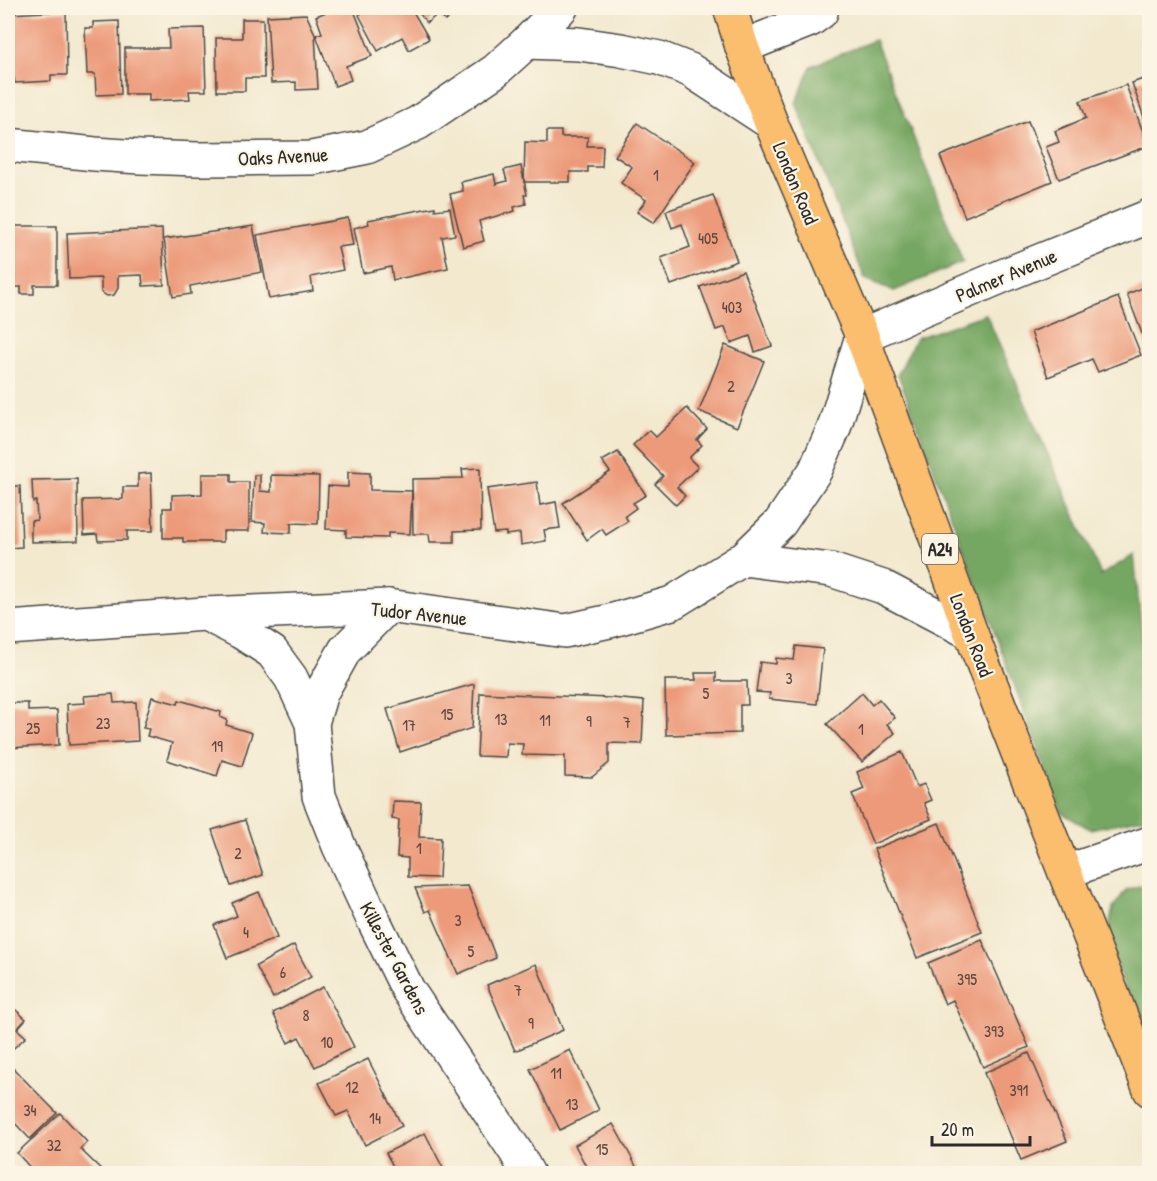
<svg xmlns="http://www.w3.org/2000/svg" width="1157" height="1181" viewBox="0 0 1157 1181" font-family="'Patrick Hand',sans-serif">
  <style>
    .forest { fill: #76a762; stroke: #506946; stroke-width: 1.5 }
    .building { fill: #ec9a79 }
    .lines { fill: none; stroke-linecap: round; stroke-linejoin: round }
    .minor-casing { stroke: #494844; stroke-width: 36 }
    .trunk-casing { stroke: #494844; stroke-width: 36 }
    .minor { stroke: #fff; stroke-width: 33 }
    .trunk { stroke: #fbbd6e; stroke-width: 33 }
    .labels { text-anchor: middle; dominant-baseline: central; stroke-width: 4.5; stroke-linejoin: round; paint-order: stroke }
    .number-label { font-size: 16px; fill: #5b473e }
    .shield { fill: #fcf5e5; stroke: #6a6863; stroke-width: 1.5 }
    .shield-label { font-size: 18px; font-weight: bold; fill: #2b2b2b }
    .street-label { font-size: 20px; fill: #2b2b2b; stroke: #fcf5e5 }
  </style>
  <rect width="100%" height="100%" fill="#fcf5e5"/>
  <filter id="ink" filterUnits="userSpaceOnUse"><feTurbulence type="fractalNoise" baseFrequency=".0167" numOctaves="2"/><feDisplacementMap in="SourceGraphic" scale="12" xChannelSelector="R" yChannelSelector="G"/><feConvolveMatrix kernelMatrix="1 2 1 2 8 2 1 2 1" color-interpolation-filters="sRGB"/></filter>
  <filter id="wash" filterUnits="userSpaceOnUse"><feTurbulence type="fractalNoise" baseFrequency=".008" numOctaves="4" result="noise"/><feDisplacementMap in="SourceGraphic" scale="24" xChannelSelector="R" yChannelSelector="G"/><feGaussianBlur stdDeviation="1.35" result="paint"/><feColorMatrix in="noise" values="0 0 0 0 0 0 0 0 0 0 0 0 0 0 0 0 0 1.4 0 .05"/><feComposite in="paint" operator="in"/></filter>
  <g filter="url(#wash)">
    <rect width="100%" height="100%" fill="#f2e9cf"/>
    <g class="forest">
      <polygon points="875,40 963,262 894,291 865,279 796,103 811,66"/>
      <polygon points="986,314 1101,575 1134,555 1149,708 1149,817 1090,829 1062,813 898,374 916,338"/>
      <polygon points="1149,883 1149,1060 1107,935 1113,908 1126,890"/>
    </g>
    <g id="blocks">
      <g class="building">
        <polygon points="337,8 353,8 372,56 346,66 351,80 335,86 316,35 322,33 316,16"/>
        <polygon points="363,8 411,8 429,39 409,50 402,37 378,51 359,15 365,11"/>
        <polygon points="415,8 462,8 445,21 439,13 427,23"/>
        <polygon points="66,11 67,75 51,75 51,81 15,83 14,78 8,78 8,14"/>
        <polygon points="306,14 315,34 318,89 296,90 296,82 271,83 267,16"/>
        <polygon points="242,19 263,19 264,78 245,78 245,91 217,91 216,38 242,38"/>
        <polygon points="119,21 121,94 96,95 95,74 87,74 85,28 93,28 93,22"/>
        <polygon points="204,28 206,91 189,91 190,99 149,101 149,94 125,94 125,48 169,48 168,29"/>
        <polygon points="1143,79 1147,89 1150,88 1149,132 1132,83"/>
        <polygon points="1126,85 1148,146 1059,179 1046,147 1059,142 1055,131 1086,118 1080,101"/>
        <polygon points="1028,121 1052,181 965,217 940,156"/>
        <polygon points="637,123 695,162 654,223 637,212 646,200 621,183 632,167 615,156"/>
        <polygon points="547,131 561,131 561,137 588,137 587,146 603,146 602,167 588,167 588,172 570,172 570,182 524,182 525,142 547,143"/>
        <polygon points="521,166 527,195 524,195 526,204 514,207 515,211 479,221 484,241 463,247 450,194 463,191 461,182 494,174 496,184 507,181 504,170"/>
        <polygon points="713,195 737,261 671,285 661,258 690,247 682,224 672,228 666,211"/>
        <polygon points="435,207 435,210 450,208 455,235 442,237 448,268 393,280 391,267 363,273 354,228 369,224 368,220"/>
        <polygon points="348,218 353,245 338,247 343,270 311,277 313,291 269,299 257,235"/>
        <polygon points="8,226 57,226 57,285 34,285 34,294 21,294 21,287 8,287"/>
        <polygon points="253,226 262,272 190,286 191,294 173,297 164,239"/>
        <polygon points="162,229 164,285 143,286 142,275 118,276 118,288 114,295 107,296 101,292 101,278 69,279 67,233"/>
        <polygon points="743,271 772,346 755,352 750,336 731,343 725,327 716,330 700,287"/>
        <polygon points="1150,285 1150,352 1149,352 1127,294"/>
        <polygon points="1118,297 1141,355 1098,372 1092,359 1048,377 1031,332"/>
        <polygon points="725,345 764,361 737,427 699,411"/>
        <polygon points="687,408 707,429 697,440 702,445 689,458 698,467 677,487 685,496 676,505 655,484 663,476 633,445 649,430 656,437"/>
        <polygon points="618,452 646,495 633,503 636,508 625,516 628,521 606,535 602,529 587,540 563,503 610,472 602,461"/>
        <polygon points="480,468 481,530 454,531 454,542 430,542 429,534 413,534 412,479 463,478 462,469"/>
        <polygon points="348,472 370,473 370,490 412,491 410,534 388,533 388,538 346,537 346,530 326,529 328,486 348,487"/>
        <polygon points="151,473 153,531 127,531 127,540 98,541 97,534 84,535 83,500 123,499 123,487 138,487 138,474"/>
        <polygon points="202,474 231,474 231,482 249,482 249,531 223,531 223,542 183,542 183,538 163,538 163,508 172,508 172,495 202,494"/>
        <polygon points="254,475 260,475 260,491 271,492 271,475 319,476 318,524 291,523 291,533 264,532 265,523 252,522"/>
        <polygon points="77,479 78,541 31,542 31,521 37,520 36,501 33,502 32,480"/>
        <polygon points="537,482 540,505 556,502 560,528 544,530 546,541 521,545 520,533 506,535 506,532 494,533 487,489"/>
        <polygon points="8,486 20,486 22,547 8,548"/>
        <polygon points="796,646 823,649 817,704 769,699 770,693 756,692 760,662 776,664 776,658 794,660"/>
        <polygon points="695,673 716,673 716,681 747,681 748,705 740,705 740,733 666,735 665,680 696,680"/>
        <polygon points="474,684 472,728 400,752 387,709"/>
        <polygon points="480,693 611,698 644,701 642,744 609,743 609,763 592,777 565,776 565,756 522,755 523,744 507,743 506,757 477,756"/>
        <polygon points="862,693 872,705 879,699 895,718 887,724 895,733 862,762 827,724"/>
        <polygon points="113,694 114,703 136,702 138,741 69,745 67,704 85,703 84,696"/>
        <polygon points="152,697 178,704 179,700 221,712 220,717 227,720 226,725 252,733 242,766 222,760 217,776 167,760 172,743 147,736 149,729 143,728"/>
        <polygon points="8,703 28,703 28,711 57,710 59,745 8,748"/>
        <polygon points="902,752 917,787 924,784 931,800 924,803 931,819 873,844 852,794 864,789 857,772"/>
        <polygon points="393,801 421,802 419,837 441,838 439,878 408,877 408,858 397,857 399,820 392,819"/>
        <polygon points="245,820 263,875 231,886 212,830"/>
        <polygon points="939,823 982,932 917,958 874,849"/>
        <polygon points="468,886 496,958 458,974 430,910 425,912 415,888"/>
        <polygon points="259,892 277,938 227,958 214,925 237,916 232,903"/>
        <polygon points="982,940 1029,1047 983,1067 953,1000 945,1004 928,963"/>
        <polygon points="294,945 311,977 273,998 256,966"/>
        <polygon points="536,964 563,1030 515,1051 487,985"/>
        <polygon points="323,987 354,1047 315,1067 299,1037 288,1043 273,1013"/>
        <polygon points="8,1003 26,1019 17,1029 26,1037 8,1053"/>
        <polygon points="570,1050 599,1110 560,1130 530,1069"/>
        <polygon points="1029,1053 1067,1141 1021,1160 984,1073"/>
        <polygon points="368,1059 402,1126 365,1145 348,1111 336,1116 319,1083"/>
        <polygon points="9,1064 57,1113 30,1139 8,1116 8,1066"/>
        <polygon points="60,1113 87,1142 80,1149 106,1174 36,1174 17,1153"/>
        <polygon points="613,1124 629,1153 640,1174 590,1174 575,1145"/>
        <polygon points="425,1133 446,1174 397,1174 386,1153"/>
      </g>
    </g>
  </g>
  <g filter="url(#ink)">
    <use href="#blocks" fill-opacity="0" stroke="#494844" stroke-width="1.5"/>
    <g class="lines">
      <g class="minor-casing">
        <g id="minor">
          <polyline points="527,42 579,44 621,50 659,58 690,70 771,123"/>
          <polyline points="742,47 810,20 821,12 822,8"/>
          <polyline points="8,145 95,154 140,157 198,159 312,158 367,147 418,123 495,71 527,42 561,8"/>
          <polyline points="743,559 831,570 883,587 971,633"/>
          <polyline points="206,614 241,632 272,652 291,678 312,723 319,796 339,846 372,917 408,990 516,1152 528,1174"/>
          <polyline points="8,628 205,614 388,606 565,631 610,621 672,603 743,559 780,523 815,471 834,428 862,336 1005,275 1150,216"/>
          <polyline points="312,723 321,693 345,650 388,606"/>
          <polyline points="1065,872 1150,843"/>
        </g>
      </g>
      <g class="trunk-casing">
        <polyline id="trunk" points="730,8 742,47 771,123 862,336 971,633 1150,1090"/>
      </g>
      <use href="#minor" class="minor"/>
      <use href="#trunk" class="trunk"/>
    </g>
  </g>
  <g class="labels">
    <g class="number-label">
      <text x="656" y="175">1</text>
      <text x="708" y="238">405</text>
      <text x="732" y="307">403</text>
      <text x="731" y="386">2</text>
      <text x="789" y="678">3</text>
      <text x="706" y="693">5</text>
      <text x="447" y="714">15</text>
      <text x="501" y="719">13</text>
      <text x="545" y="720">11</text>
      <text x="589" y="721">9</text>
      <text x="627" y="722">7</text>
      <text x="103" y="723">23</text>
      <text x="409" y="725">17</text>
      <text x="33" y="728">25</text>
      <text x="861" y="729">1</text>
      <text x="217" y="746">19</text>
      <text x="419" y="848">1</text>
      <text x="238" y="853">2</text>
      <text x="458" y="920">3</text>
      <text x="246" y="932">4</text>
      <text x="471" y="951">5</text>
      <text x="283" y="972">6</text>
      <text x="967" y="979">395</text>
      <text x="518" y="990">7</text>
      <text x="306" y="1015">8</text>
      <text x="531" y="1023">9</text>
      <text x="994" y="1031">393</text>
      <text x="327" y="1042">10</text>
      <text x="556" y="1073">11</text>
      <text x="352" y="1087">12</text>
      <text x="1019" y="1090">391</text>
      <text x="572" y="1104">13</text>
      <text x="30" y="1110">34</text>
      <text x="375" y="1118">14</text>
      <text x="54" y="1145">32</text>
      <text x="602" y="1149">15</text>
    </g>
    <rect class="shield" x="922" y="534" width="36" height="30" rx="4.5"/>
    <g class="shield-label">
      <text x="940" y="549">A24</text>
    </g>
    <g class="street-label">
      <text transform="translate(283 156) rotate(-3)">Oaks Avenue</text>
      <text transform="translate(796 183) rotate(67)">London Road</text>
      <text transform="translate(1006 275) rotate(-23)">Palmer Avenue</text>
      <text transform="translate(419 613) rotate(6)">Tudor Avenue</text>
      <text transform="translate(972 635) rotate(69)">London Road</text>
      <text transform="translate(395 958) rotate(62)">Killester Gardens</text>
    </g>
  </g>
  <rect width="1157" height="1181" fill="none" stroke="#fcf5e5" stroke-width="30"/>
  <path d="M932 1136v9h98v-9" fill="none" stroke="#2b2b2b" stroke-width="3"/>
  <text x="941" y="1136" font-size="18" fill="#2b2b2b" stroke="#fcf5e5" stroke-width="4.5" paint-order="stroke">20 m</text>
</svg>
